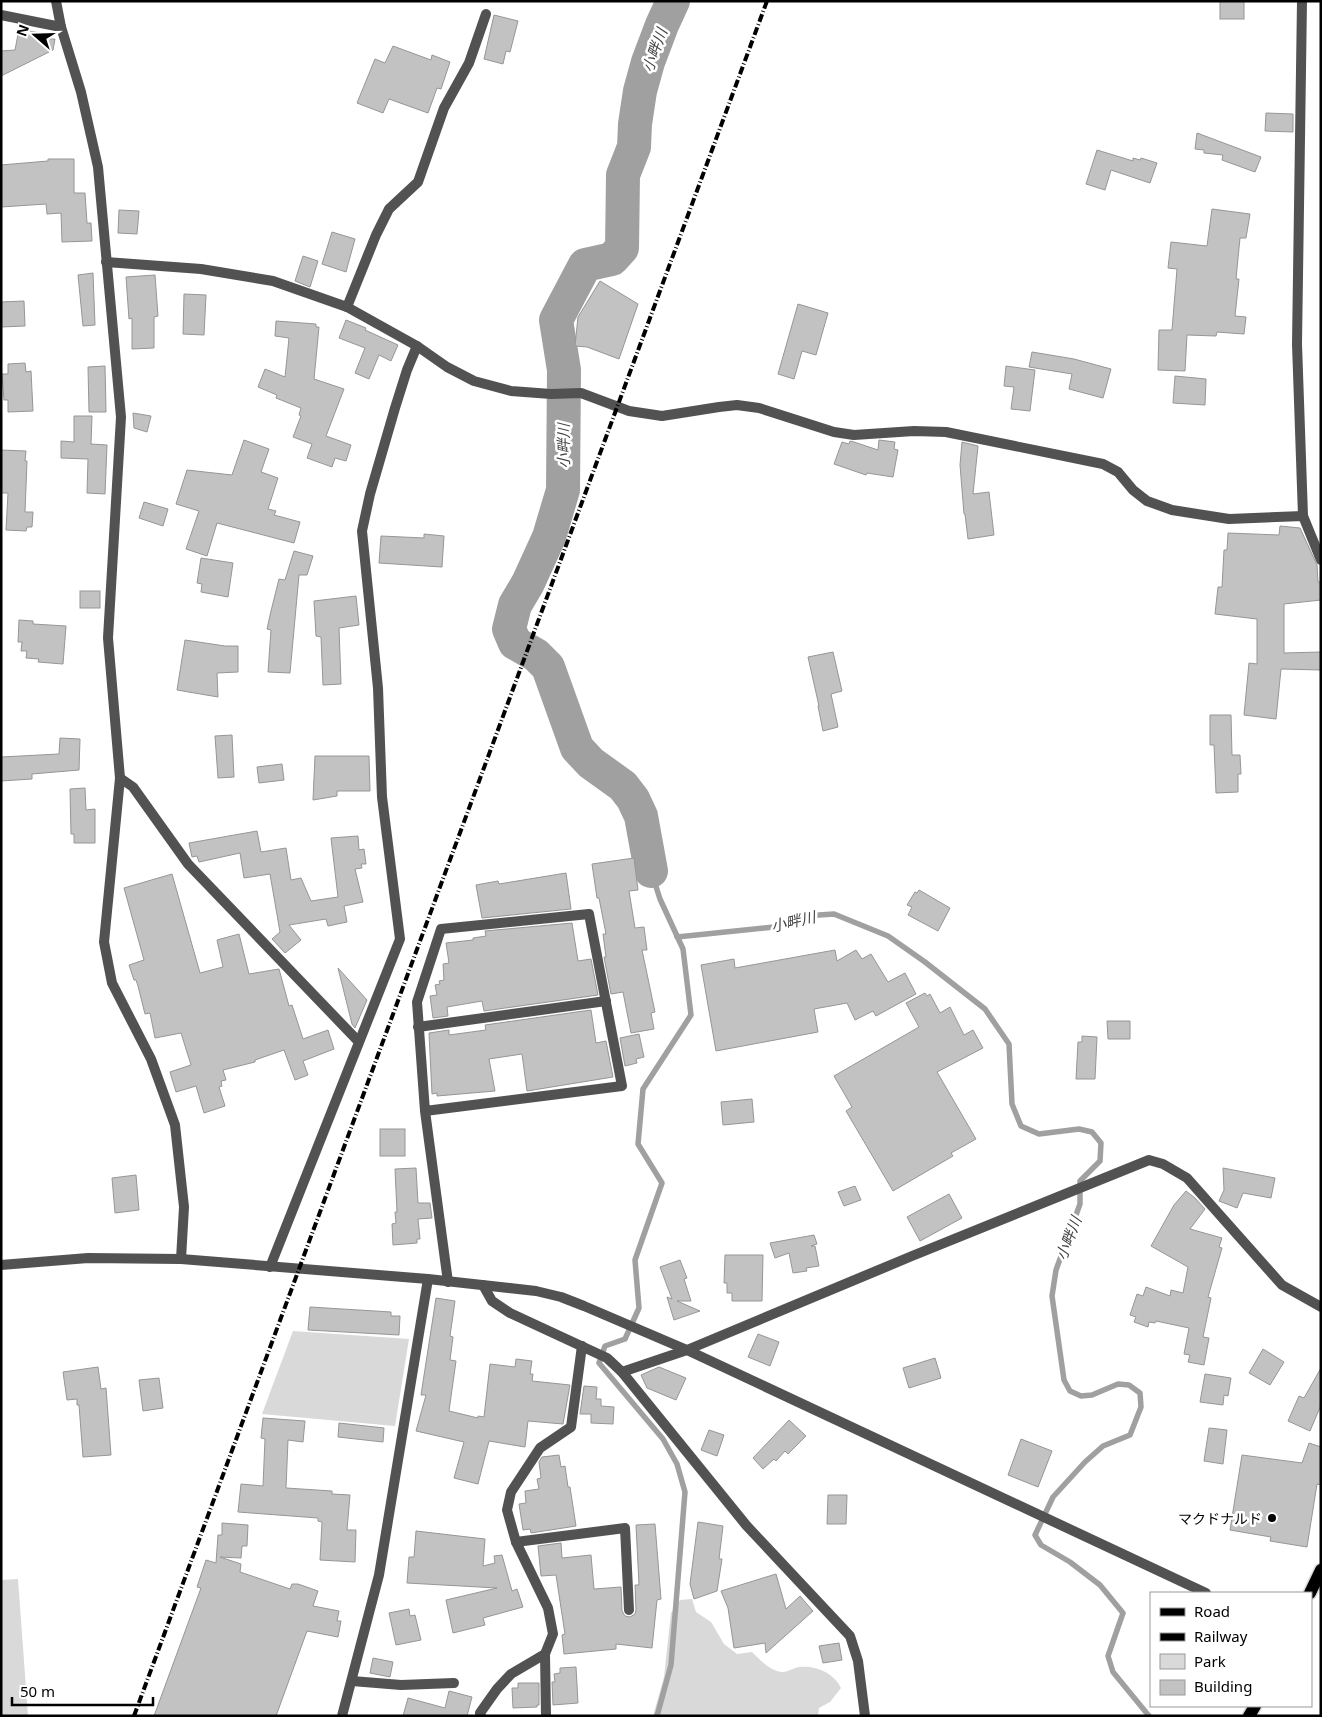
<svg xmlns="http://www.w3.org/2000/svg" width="1322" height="1717" viewBox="0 0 1322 1717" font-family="'Noto Sans','Noto Sans JP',sans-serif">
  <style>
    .green { fill: #d9d9d9 }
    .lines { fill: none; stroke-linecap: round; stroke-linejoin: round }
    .stream { stroke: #a0a0a0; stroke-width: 5.5 }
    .river { stroke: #a0a0a0; stroke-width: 34 }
    .building { fill: #c2c2c2; stroke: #969696 }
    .primary-casing { stroke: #dbdbdb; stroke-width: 15 }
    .minor { stroke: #525252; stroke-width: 10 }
    .tertiary { stroke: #525252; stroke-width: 10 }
    .primary { stroke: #000; stroke-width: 12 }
    .rail { stroke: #000; stroke-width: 4; stroke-dasharray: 8 2.5 1 2.5; stroke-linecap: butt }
    .poi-dot { fill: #000; stroke: #fff; stroke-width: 2 }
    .labels { text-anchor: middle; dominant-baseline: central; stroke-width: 5; stroke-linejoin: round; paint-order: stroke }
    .poi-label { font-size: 14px; fill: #000; stroke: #fff; text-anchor: end }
    .water-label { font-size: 15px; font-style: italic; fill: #414141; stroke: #fff }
  </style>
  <rect width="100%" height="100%" fill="#fff"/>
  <g class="green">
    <polygon points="293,1331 409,1339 395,1426 262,1414"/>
    <polygon points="18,1579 28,1716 1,1716 1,1580"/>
    <path d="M692 1599 696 1612 711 1622 724 1644 737 1654 752 1652C760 1660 771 1672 784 1672 789 1671 794 1668 799 1667 816 1665 834 1673 841 1688L830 1702 819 1708 818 1716H653L664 1677 671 1613 680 1600Z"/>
  </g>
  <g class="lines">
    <g class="stream">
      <polyline points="651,871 660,899 683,949 691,1015 643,1089 638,1144 662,1183 635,1260 639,1308 625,1339 605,1346 599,1363 663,1439 677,1464 685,1492 671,1665 657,1716"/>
      <polyline points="677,937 774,927 804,916 834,914 888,936 925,962 985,1009 1009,1044 1012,1104 1021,1126 1039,1134 1079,1129 1092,1132 1101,1143 1100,1161 1080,1181 1080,1204 1056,1270 1052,1296 1064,1380 1070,1391 1081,1396 1092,1395 1118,1384 1129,1385 1140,1393 1141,1407 1130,1435 1103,1446 1085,1462 1053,1497 1035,1535 1041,1545 1070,1562 1100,1585 1123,1613 1108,1656 1113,1672 1149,1716"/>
    </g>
    <polyline class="river" points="651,871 641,816 633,799 623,786 591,763 577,748 548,667 536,655 515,643 509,629 515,605 528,583 549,537 563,490 564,370 556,320 585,265 612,259 622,248 623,175 634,147 635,124 640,91 648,62 662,25 673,1"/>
  </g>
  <g class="building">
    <rect x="1220" y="1" width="24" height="18"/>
    <polygon points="494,15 518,21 510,52 506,51 503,64 484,59"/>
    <polygon points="19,29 51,35 50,39 55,39 53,50 1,76 1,51 15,50"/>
    <polygon points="393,46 431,60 432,55 450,62 441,89 437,88 428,113 389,99 383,113 357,103 375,59 385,63"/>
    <polygon points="1266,113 1293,114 1293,132 1265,131"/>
    <polygon points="1197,133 1261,157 1255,172 1222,160 1223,155 1204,153 1204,150 1195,149"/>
    <polygon points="1097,150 1133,161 1133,158 1140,160 1141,158 1157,163 1150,183 1111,170 1105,190 1086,184"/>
    <polygon points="48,159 74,159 74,193 85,193 87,223 91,223 92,241 62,242 61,213 47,214 46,204 1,207 1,165 48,161"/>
    <polygon points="1212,209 1250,214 1246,238 1240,238 1236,279 1239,279 1235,316 1246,317 1244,334 1217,332 1216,336 1187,335 1185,371 1158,370 1159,330 1172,330 1177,269 1168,268 1171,242 1207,246"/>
    <polygon points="119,210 139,211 137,234 118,233"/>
    <polygon points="332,232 355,239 346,272 322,264"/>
    <polygon points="303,256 318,261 310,287 295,281"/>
    <polygon points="93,273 95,325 83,326 78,275"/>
    <polygon points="155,275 158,316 154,317 154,348 132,349 132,318 129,319 126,277"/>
    <polygon points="600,281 638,304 619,359 587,347 575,346 578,317"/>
    <polygon points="184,294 206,295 204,335 183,334"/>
    <polygon points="24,301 25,326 1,327 1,302"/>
    <polygon points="798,304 828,313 816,355 802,351 794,379 778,374"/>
    <polygon points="346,320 366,328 365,330 398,345 391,361 379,355 369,379 355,373 365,348 339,338"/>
    <polygon points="276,321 316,324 316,327 319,327 314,379 344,389 326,436 351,445 346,461 335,458 332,467 307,458 312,444 293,437 301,416 299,415 301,408 276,398 277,395 258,387 265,369 285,377 289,338 275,336"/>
    <polygon points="1032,352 1074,359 1111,369 1103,398 1069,389 1072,374 1029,367"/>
    <polygon points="25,363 26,372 31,371 33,411 8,412 8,400 4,400 2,374 8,374 8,364"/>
    <polygon points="105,366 106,412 89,412 88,367"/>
    <polygon points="1006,366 1035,370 1030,411 1011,409 1014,387 1004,386"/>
    <polygon points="1175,376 1206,379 1205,405 1173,403"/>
    <polygon points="133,413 151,416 147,432 134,428"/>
    <polygon points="74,416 92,416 91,444 107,445 105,494 87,493 88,459 61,458 61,441 74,442"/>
    <polygon points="244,440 269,449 261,472 278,478 268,509 276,511 274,515 300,522 294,543 217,523 207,556 186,549 199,511 176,504 187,470 232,475"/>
    <polygon points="879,440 895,442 894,449 898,450 893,477 867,473 866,475 834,464 842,442 849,444 850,441 854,442 878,450"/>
    <polygon points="962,442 978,446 973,494 989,492 994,535 968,539 965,514 964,514 960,465"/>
    <polygon points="1,450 26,451 25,461 27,461 25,512 33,512 32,527 27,527 26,531 6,530 8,493 1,493"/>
    <polygon points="144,502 168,509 163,526 139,518"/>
    <polygon points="1280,526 1300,528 1317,565 1318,582 1321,582 1321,600 1284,604 1284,653 1321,652 1321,670 1281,669 1276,719 1244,715 1249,663 1257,664 1257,619 1215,614 1218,587 1222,587 1224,550 1227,550 1228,533 1279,535"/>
    <polygon points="424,534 444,536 442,567 379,563 381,536 424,538"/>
    <polygon points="294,551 313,556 307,575 299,575 290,673 268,672 271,630 267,629 271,611 279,579 285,580"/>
    <polygon points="201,558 233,563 228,597 201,592 202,584 197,583"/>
    <rect x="80" y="591" width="20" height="17"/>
    <polygon points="356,596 359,625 339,628 341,684 323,685 321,637 316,636 314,601"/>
    <polygon points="19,620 33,621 33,624 66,626 63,664 38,662 39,659 26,658 27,651 21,651 22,642 18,642"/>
    <polygon points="185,640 225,646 238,646 238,672 217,673 218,697 177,690"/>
    <polygon points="833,652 842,691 831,694 838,727 823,731 818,706 819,706 808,657"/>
    <polygon points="1210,715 1231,715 1232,755 1240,755 1241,774 1238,774 1238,792 1216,793 1214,745 1210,745"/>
    <polygon points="232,735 234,777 218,778 215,736"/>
    <polygon points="60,738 80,739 79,770 32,774 32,779 1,781 1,757 59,754"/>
    <polygon points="315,756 369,756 370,791 337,791 337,796 313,800"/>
    <polygon points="282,764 284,780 259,783 257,767"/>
    <polygon points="85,788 86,810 95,809 95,843 74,843 74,834 71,834 70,789"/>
    <polygon points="257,831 261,852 286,848 291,880 301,878 311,901 338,897 331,838 358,836 359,850 364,849 366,864 361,864 362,868 355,869 363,902 344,906 347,922 328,926 326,919 289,925 301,940 285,953 272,939 280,932 270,874 244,878 240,853 199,862 197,856 192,857 189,843"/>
    <polygon points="634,858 638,890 629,891 635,928 644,927 647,950 642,950 655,1012 651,1013 654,1029 631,1033 623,992 611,994 604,957 606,957 603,934 606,934 599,898 597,898 592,864"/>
    <polygon points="566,873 571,909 482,918 476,885 498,881 499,884"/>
    <polygon points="172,874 200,973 223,967 217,940 239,934 249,974 279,969 289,1006 292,1005 303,1039 328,1030 334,1049 303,1061 308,1075 295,1080 284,1050 255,1060 255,1062 223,1070 226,1080 221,1081 222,1086 219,1087 225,1106 204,1113 196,1086 176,1092 170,1072 191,1065 181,1033 155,1038 150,1013 145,1014 138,986 136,980 134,980 129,965 144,960 124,888"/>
    <polygon points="919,890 950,908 938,931 908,915 912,907 907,905 915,892 917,893"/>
    <polygon points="572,923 578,961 591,959 598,995 484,1011 482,1001 447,1007 448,1016 433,1018 430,996 437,995 435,985 440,984 439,981 444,980 443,964 449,963 446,943 473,940 473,938 486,936 485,931"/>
    <polygon points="835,950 837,961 856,950 862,959 871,954 888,982 905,973 916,994 876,1016 873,1011 855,1020 847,1003 814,1009 818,1032 716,1051 701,965 734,959 735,968"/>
    <polygon points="338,968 367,1000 355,1028 352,1024"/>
    <polygon points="925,993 927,996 930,994 940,1013 950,1007 964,1035 973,1030 983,1048 937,1072 976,1139 951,1153 953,1156 893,1191 846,1111 852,1107 834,1076 919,1027 906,1003"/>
    <polygon points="591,1010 596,1043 606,1041 613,1077 527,1091 522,1054 489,1059 495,1091 437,1096 437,1093 432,1094 429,1033 449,1030 449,1035 486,1030 485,1025"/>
    <polygon points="1107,1021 1130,1021 1130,1039 1108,1039"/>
    <polygon points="639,1034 644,1057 636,1059 637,1063 625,1066 620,1038"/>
    <polygon points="1082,1036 1097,1037 1095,1079 1076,1079 1078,1042 1082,1042"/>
    <polygon points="752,1099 754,1122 723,1125 721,1102"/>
    <rect x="380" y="1129" width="25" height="27"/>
    <polygon points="416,1168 418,1203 430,1203 432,1218 418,1219 420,1239 417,1239 417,1243 393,1245 392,1224 396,1223 395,1212 397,1212 395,1169"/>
    <polygon points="1223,1168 1275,1178 1271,1198 1243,1193 1237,1208 1219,1201 1224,1190"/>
    <polygon points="136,1175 139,1210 115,1213 112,1178"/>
    <polygon points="855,1186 861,1200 844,1206 838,1192"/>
    <polygon points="1186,1191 1195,1198 1205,1209 1190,1229 1222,1238 1219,1247 1222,1248 1208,1297 1211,1298 1203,1337 1209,1338 1204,1365 1188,1362 1190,1355 1184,1354 1189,1328 1156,1321 1155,1323 1149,1322 1148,1327 1134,1322 1136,1317 1130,1315 1137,1294 1143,1296 1146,1287 1170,1296 1171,1290 1183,1293 1188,1267 1151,1246 1174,1205"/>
    <polygon points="949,1194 962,1218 920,1241 907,1217"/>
    <polygon points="814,1235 817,1244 811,1246 815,1246 819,1266 806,1268 807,1271 793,1273 789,1253 775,1258 770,1243"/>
    <polygon points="725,1255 763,1255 762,1301 732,1301 732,1293 727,1293 727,1283 724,1283"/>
    <polygon points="680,1260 687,1278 684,1279 691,1301 677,1301 700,1311 674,1320 667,1297 672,1299 660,1267"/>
    <polygon points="436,1298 455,1301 450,1336 453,1337 450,1360 456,1361 449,1411 478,1418 478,1416 484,1417 490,1364 515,1367 516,1359 532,1361 530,1374 533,1374 532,1381 570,1385 563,1424 528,1421 525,1447 489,1441 478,1484 454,1478 464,1442 416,1431 426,1395 421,1395"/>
    <polygon points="310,1307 391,1312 391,1316 400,1316 399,1335 308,1330"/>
    <polygon points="758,1334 779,1342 770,1366 748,1357"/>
    <polygon points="1263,1349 1284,1362 1270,1385 1249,1373"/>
    <polygon points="935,1358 941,1378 909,1388 903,1368"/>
    <polygon points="98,1367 101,1389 106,1388 111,1455 83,1457 79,1405 77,1405 77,1399 67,1400 63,1372"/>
    <polygon points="659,1367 686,1378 676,1400 647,1388 641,1375"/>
    <polygon points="1321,1368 1321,1405 1310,1431 1288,1421 1299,1396 1304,1398"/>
    <polygon points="1205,1374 1231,1378 1228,1396 1224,1395 1223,1405 1200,1402"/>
    <polygon points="159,1378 163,1408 143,1411 139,1380"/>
    <polygon points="584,1386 597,1387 596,1399 601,1399 601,1406 614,1407 613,1424 591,1423 591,1414 580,1414"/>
    <polygon points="263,1418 305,1421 303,1442 288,1440 286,1488 332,1491 332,1494 350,1495 347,1530 356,1530 355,1562 320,1560 322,1522 318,1521 318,1518 238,1512 241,1484 263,1486 265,1439 261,1438"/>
    <polygon points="789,1420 806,1436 788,1454 785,1451 776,1461 774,1459 763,1469 753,1458"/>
    <polygon points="339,1423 384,1428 383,1442 338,1437"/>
    <polygon points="1209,1428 1227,1430 1223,1464 1204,1461"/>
    <polygon points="709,1430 724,1435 717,1456 701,1450"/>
    <polygon points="1021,1439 1052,1451 1038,1487 1008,1475"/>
    <polygon points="1309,1443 1321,1447 1321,1485 1317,1484 1307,1547 1270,1541 1271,1537 1230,1530 1242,1455 1302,1463"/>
    <polygon points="559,1455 561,1467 565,1466 568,1487 570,1487 576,1526 531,1533 530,1529 523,1530 519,1504 526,1503 525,1491 539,1489 537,1479 541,1478 539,1462 542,1457"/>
    <polygon points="828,1495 847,1495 846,1524 827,1524"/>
    <polygon points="698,1522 723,1526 719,1559 722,1559 717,1591 694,1599 690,1584"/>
    <polygon points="222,1523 248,1525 247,1546 242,1546 241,1558 220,1557 241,1564 240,1572 290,1589 292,1584 298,1584 318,1591 313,1606 339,1611 337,1621 341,1621 338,1637 307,1631 276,1716 154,1716 201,1588 197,1587 206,1560 216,1563 218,1535 222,1535"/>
    <polygon points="655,1524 661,1599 657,1600 652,1648 616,1644 616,1649 564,1654 562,1635 565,1634 556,1575 541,1576 538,1546 561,1543 562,1558 591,1555 594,1589 621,1587 622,1611 625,1616 630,1617 635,1614 636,1610 635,1585 639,1585 636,1525"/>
    <polygon points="416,1531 485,1539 483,1566 495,1563 494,1556 502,1555 512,1591 517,1589 523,1607 483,1618 485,1625 453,1633 446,1600 497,1588 407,1583 409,1557 414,1557"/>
    <polygon points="776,1574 786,1609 800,1596 813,1611 766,1653 765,1643 734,1648 728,1608 721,1591"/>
    <polygon points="409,1609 410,1616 415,1615 421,1640 396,1645 389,1613"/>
    <polygon points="839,1643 842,1660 823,1663 819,1646"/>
    <polygon points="373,1658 393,1662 390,1677 370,1673"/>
    <polygon points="576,1667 578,1703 553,1705 552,1682 555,1682 554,1674 560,1673 560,1668"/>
    <polygon points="518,1683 539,1683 539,1705 537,1705 537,1707 513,1708 512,1688 518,1688"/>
    <polygon points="449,1691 472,1697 467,1716 403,1716 408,1698 445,1708"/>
  </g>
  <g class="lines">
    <g class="primary-casing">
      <g id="primary">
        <polyline points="1310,1593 1321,1570"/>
        <polyline points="1249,1716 1255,1706"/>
      </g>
    </g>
    <g class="minor">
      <polyline points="56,1 61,27 81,92 98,167 121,417 108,638 120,778 104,942 112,983 151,1059 175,1125 184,1207 181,1259"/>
      <polyline points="1302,1 1297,344 1303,516"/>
      <polyline points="1,15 61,27"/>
      <polyline points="106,262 201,269 273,281 347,307 417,346 447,367 474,381 511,391 551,394 581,393 629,411 662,416 719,407 737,405 759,408 834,432 854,435 914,431 946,432 1103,464 1118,472 1133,490 1147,501 1172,510 1229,519 1303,516 1321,560"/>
      <polyline points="347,307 376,235 389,209 418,182 444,108 469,63 486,14"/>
      <polyline points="120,778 133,787 188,864 358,1041"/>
      <polyline points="418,1027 606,1001"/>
      <polyline points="425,1111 622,1086 589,914 441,929 417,1002 425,1111 448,1282"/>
      <polyline points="270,1267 400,939 382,797 378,688 362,531 370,494 395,408 407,370 417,346"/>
      <polyline points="483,1285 492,1301 510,1313 607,1358 622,1372 746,1525 850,1636 858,1661 865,1716"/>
      <polyline points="622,1372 687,1350 912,1256 1149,1160 1163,1164 1187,1178 1282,1285 1321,1307"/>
      <polyline points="516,1542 625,1528 629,1610"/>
      <polyline points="352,1681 401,1685 454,1683"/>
      <polyline points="342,1716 379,1575 428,1279"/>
      <polyline points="481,1716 480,1713 497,1689 511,1674 545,1654"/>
      <polyline points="546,1716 545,1654 553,1634 548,1608 516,1542 507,1510 511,1492 540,1448 571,1427 582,1346"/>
    </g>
    <polyline class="tertiary" points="1,1265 88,1258 181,1259 428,1279 536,1291 561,1297 584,1306 687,1350 1206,1593"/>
    <use href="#primary" class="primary"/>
    <polyline class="rail" points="134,1716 767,1"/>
  </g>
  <circle class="poi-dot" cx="1272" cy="1518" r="5"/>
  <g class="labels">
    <g class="poi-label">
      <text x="1262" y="1518">マクドナルド</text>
    </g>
    <g class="water-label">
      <text transform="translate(654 50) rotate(-70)">小畔川</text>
      <text transform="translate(563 446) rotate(-90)">小畔川</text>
      <text transform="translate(793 921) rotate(-13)">小畔川</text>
      <text transform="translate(1068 1238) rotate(-69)">小畔川</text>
    </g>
  </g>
  <rect width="1322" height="1717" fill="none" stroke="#000000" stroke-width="5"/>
  <rect x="1150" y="1592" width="162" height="115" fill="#ffffff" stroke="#999999"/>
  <rect x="1160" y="1608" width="25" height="8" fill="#000000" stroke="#999999"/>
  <text x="1194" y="1617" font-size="15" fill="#000000">Road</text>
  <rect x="1160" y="1633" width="25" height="8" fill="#000000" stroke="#999999"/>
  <text x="1194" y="1642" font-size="15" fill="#000000">Railway</text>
  <rect x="1160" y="1654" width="25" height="15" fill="#d9d9d9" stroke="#999999"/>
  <text x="1194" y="1667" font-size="15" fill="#000000">Park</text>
  <rect x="1160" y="1680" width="25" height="15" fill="#c2c2c2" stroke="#999999"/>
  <text x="1194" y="1692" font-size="15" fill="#000000">Building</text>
  <g transform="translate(35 35) rotate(290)" stroke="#ffffff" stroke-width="4" paint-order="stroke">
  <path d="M0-4L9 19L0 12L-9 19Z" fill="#000000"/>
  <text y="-8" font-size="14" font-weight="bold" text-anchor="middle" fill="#000000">N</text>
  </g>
  <path d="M12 1697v8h141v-8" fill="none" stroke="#000000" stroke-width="2.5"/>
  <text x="20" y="1697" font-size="15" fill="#000000" stroke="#ffffff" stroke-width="4" paint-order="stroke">50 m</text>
</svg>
